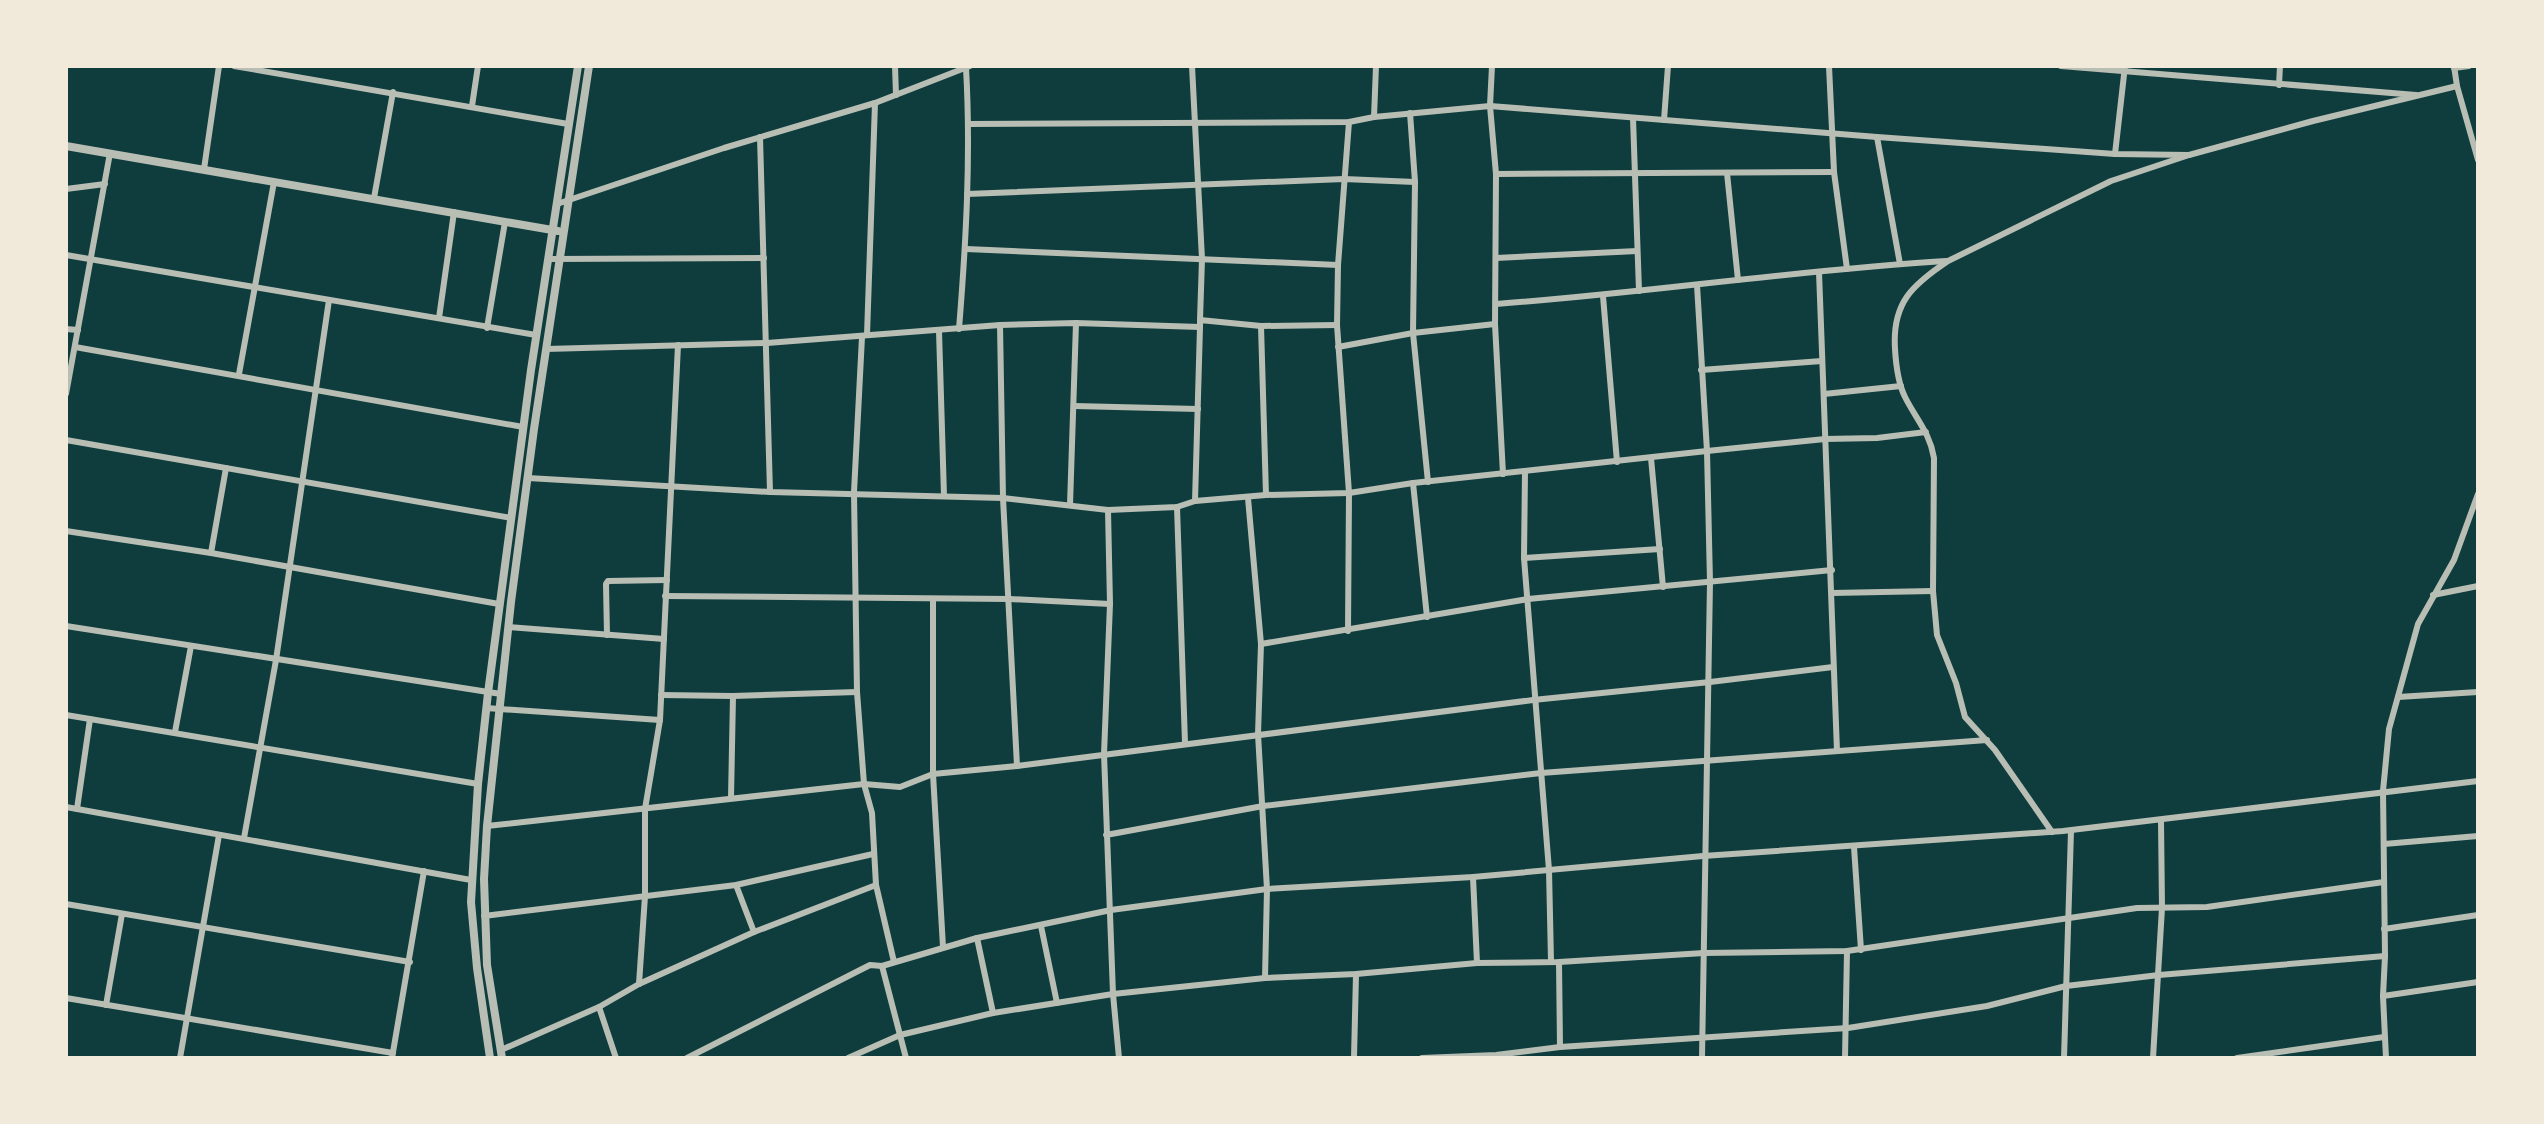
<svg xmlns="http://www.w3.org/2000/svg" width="2544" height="1124" viewBox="0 0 2544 1124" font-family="'Roboto Condensed',sans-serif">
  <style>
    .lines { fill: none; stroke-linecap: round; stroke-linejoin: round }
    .minor { stroke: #b8beb3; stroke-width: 6 }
    .tertiary { stroke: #b8beb3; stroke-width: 8 }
  </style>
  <rect width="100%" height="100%" fill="#0f3d3e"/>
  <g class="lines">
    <g class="minor">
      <polyline points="234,66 568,124"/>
      <polyline points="895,66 896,95"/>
      <polyline points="1192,66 1202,259 1200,320"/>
      <polyline points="1492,66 1490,106 1496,174 1495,324 1503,474"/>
      <polyline points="1829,66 1834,172 1847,269"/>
      <polyline points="2061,66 2416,95"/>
      <polyline points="2454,66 2457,86 2478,160"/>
      <polyline points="2454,68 2469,66"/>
      <polyline points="2279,85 2280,66"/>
      <polyline points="472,106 478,66"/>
      <polyline points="1410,113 1415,182 1413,333 1428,482"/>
      <polyline points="1374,117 1376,66"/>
      <polyline points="1633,118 1639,291"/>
      <polyline points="1664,120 1668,66"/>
      <polyline points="969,124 1349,122 1374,117 1490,106 1877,137 2115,154 2189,155"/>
      <polyline points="760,137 770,492"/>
      <polyline points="1877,137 1900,264"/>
      <polyline points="2115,154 2125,66"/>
      <polyline points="204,169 219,66"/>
      <polyline points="1727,173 1738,280"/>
      <polyline points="1496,174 1834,172"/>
      <polyline points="66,189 105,184"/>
      <polyline points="967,194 1344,179 1415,182"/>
      <polyline points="374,198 393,92"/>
      <polyline points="557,204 724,148 875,103 970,66"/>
      <polyline points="966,249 1338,265"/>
      <polyline points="66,255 536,335"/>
      <polyline points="1496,258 1637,251"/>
      <polyline points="549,259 764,258"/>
      <polyline points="1819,272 1837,751"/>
      <polyline points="1697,285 1707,451 1710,582 1702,1058"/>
      <polyline points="1603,296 1617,462"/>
      <path d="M1496 304C1646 293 1795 270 1946 261"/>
      <polyline points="439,318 454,212"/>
      <polyline points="1000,325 1003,498 1017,766"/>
      <polyline points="1261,326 1266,495"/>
      <polyline points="487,328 505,222"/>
      <polyline points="66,329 78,330"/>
      <path d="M959 329C966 242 971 155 966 68"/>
      <polyline points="939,331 944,496"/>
      <polyline points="867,335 875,103"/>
      <polyline points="862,337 854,492 857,692 864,784 872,813 876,885 894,962"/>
      <polyline points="75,347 523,427"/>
      <polyline points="1338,347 1413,333 1495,324"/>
      <polyline points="546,349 767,343 1000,325 1076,323 1200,327 1200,320 1261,326 1337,325"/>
      <polyline points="1701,370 1822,361"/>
      <polyline points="239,374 274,182"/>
      <polyline points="66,394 110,153"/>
      <polyline points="1824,394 1901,386"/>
      <polyline points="1074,406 1198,409"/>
      <polyline points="66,440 511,518"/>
      <polyline points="1651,458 1663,587"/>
      <polyline points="1525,471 1524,558 1549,870 1551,961"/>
      <polyline points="528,478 770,492 1003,498 1108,510 1177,507 1195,501 1266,495 1349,493 1413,483 1707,451 1825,439 1877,438 1926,432"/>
      <polyline points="1413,483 1427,617"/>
      <polyline points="1248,498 1261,644 1258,734 1267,889 1265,978"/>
      <polyline points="1195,501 1200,327"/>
      <polyline points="1070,505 1076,323"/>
      <polyline points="1177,507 1185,743"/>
      <polyline points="1108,510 1110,604 1104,754 1113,994 1119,1058"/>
      <polyline points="66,531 211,553 499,604"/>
      <polyline points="211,553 226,468"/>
      <polyline points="1524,558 1660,549"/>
      <polyline points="1832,593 1933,591"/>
      <polyline points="2433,595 2478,586"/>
      <polyline points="665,596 1010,599 1110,604"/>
      <polyline points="933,599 933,774 943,947"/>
      <polyline points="66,626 501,694"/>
      <polyline points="508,627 664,639"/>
      <polyline points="1348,631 1349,493 1337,325 1338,265 1349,122"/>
      <polyline points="607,635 606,584 608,581 667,580"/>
      <polyline points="1261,644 1528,599 1832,570"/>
      <polyline points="661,695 733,696 857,692"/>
      <polyline points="2398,697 2478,692"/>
      <polyline points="486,708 660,720"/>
      <polyline points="66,715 478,784"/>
      <polyline points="175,732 191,646"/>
      <polyline points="731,798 733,696"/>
      <polyline points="66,807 471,880"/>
      <polyline points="77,809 90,719"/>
      <polyline points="487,826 864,784 900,787 933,774 1017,766 1533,700 1710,682 1833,667"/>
      <path d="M2052 832 1995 750 1965 717 1956 683 1937 635 1933 591 1934 458C1930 433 1916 419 1905 397 1898 383 1896 366 1895 349 1892 303 1912 285 1948 261L2111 181 2189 155 2313 121 2457 86"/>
      <polyline points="1106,835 1263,806 1541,773 1987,740"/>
      <polyline points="244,838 276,660 329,300"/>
      <polyline points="2384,844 2478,836"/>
      <polyline points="1854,847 1861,950"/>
      <polyline points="1473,877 1477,963"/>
      <polyline points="736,885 754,932"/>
      <polyline points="66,904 410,962"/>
      <polyline points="484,916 736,885 873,854"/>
      <polyline points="1041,926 1057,1003"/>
      <polyline points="2384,929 2478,915"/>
      <polyline points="977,938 993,1013"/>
      <polyline points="1559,962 1560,1047"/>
      <polyline points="882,966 906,1058"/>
      <polyline points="639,984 645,896 645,809 660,720 678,345"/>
      <polyline points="2383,996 2478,982"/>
      <polyline points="66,998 393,1053"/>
      <polyline points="106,1005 122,914"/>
      <polyline points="599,1007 616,1058"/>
      <polyline points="501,1050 599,1007 639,984 754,932 876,885"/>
      <polyline points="180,1058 219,835"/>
      <polyline points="392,1058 424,871"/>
      <polyline points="687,1058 870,965 882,966 977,938 1111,910 1267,889 1473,877 1703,856 2063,831 2478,781"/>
      <polyline points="848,1058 900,1035 993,1013 1113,994 1265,978 1356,974 1477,963 1559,962 1704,953 1847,951 2137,908 2207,907 2384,882"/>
      <polyline points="1354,1058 1356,974"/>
      <polyline points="1422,1058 1496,1055 1560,1047 1848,1028 1987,1006 2066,986 2159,975 2385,956"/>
      <polyline points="1845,1058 1847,951"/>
      <polyline points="2064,1058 2071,831"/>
      <polyline points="2153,1058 2162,908 2161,821"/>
      <polyline points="2237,1058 2384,1037"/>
      <polyline points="2386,1058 2383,996 2385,956 2383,791 2389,729 2418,624 2454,560 2478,494"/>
    </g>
    <g class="tertiary">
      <polyline points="66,146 558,231"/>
      <polyline points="490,1058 477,968 471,902 478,784 488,693 531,370 578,66"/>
      <polyline points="502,1058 487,965 484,879 487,826 511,602 534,429 589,66"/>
    </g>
  </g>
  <rect width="2544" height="1124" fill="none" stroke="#f1e9da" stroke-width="136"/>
</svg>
